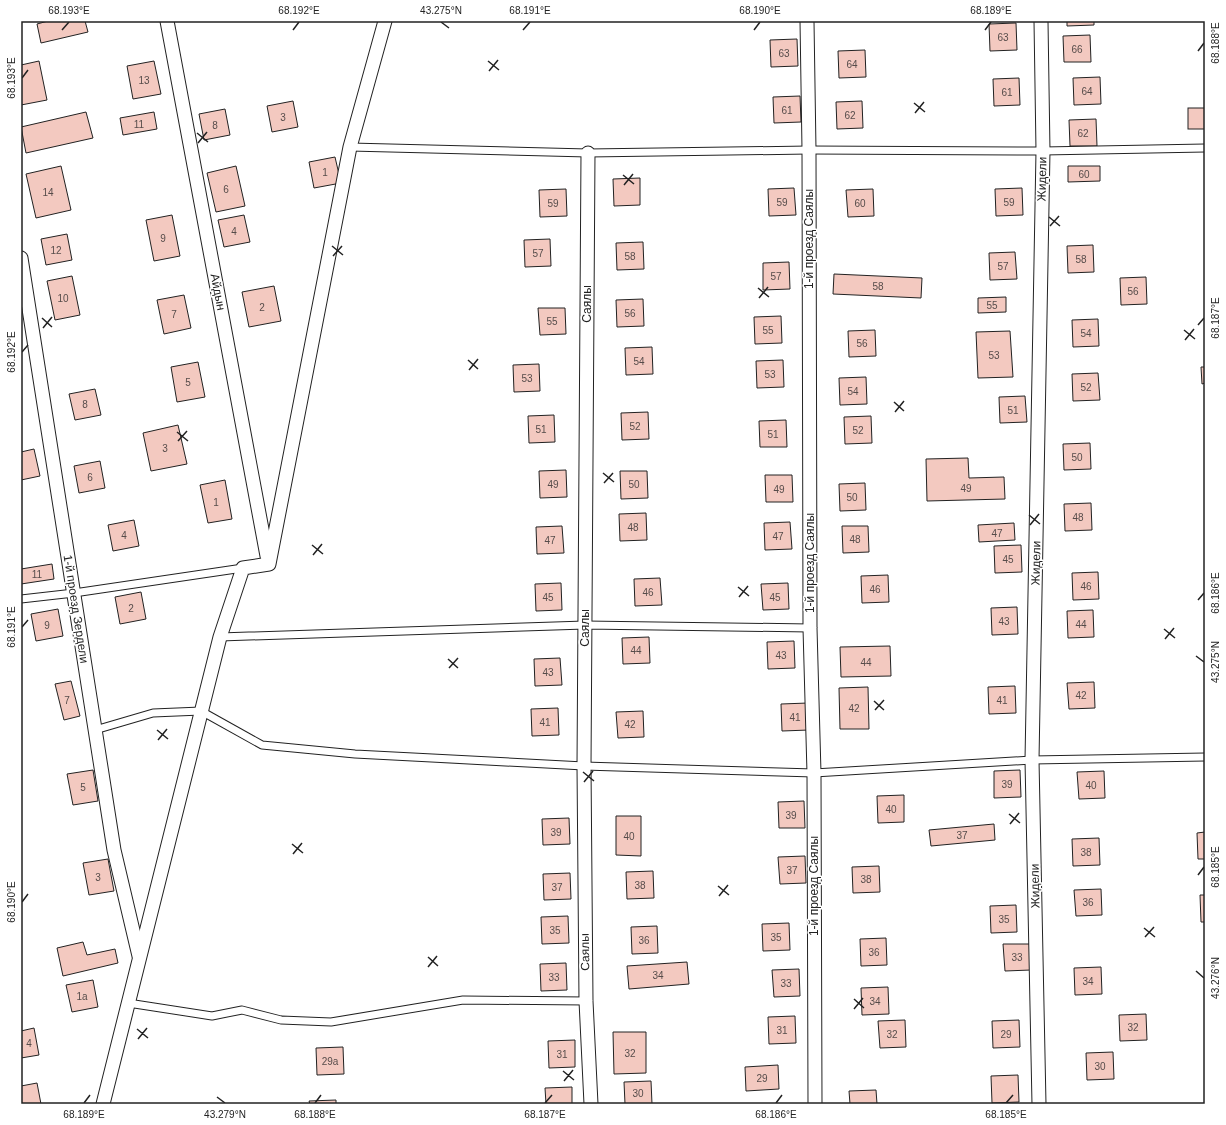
<svg xmlns="http://www.w3.org/2000/svg" width="1226" height="1125" viewBox="0 0 1226 1125" font-family="Helvetica,sans-serif">
  <style>
    .building { fill: #f3c9c0; stroke: #222 }
    .lines { fill: none; stroke-linecap: round; stroke-linejoin: round }
    .lane-casing { stroke: #222; stroke-width: 9 }
    .street-casing { stroke: #222; stroke-width: 15 }
    .lane { stroke: #fff; stroke-width: 7 }
    .street { stroke: #fff; stroke-width: 13 }
    .ticks { fill: none; stroke: #222; stroke-width: 1.5 }
    .labels { text-anchor: middle; dominant-baseline: central; stroke-width: 3; stroke-linejoin: round; paint-order: stroke }
    .number-label { font-size: 10px; fill: #564c4a }
    .street-label { font-size: 12px; fill: #222; stroke: #fff }
    .neatline { fill: none; stroke: #222; stroke-width: 1.5 }
    .ticks-label { font-size: 10px; text-anchor: middle; fill: #222 }
  </style>
  <rect width="100%" height="100%" fill="#fff"/>
  <g class="building">
    <polygon points="48,21 85,21 88,32 41,43 37,24"/>
    <polygon points="1067,21 1094,21 1094,25 1067,26"/>
    <polygon points="1016,23 1017,50 990,51 989,24"/>
    <polygon points="1090,35 1091,62 1064,62 1063,36"/>
    <polygon points="797,39 798,66 771,67 770,40"/>
    <polygon points="865,50 866,77 839,78 838,51"/>
    <polygon points="39,61 47,100 21,105 21,65"/>
    <polygon points="154,61 161,94 133,99 127,66"/>
    <polygon points="1100,77 1101,104 1074,105 1073,78"/>
    <polygon points="1019,78 1020,105 994,106 993,79"/>
    <polygon points="800,96 801,122 774,123 773,97"/>
    <polygon points="293,101 298,127 272,132 267,106"/>
    <polygon points="862,101 863,128 837,129 836,102"/>
    <rect x="1188" y="108" width="17" height="21"/>
    <polygon points="225,109 230,135 204,140 199,114"/>
    <polygon points="86,112 93,138 26,153 21,127"/>
    <polygon points="154,112 157,129 123,135 120,118"/>
    <polygon points="1096,119 1097,146 1070,146 1069,120"/>
    <polygon points="335,157 341,183 314,188 309,162"/>
    <polygon points="61,166 71,210 36,218 26,174"/>
    <polygon points="236,166 245,206 216,212 207,173"/>
    <polygon points="1068,166 1100,166 1100,181 1068,182"/>
    <polygon points="640,178 640,205 614,206 613,179"/>
    <polygon points="794,188 796,215 769,216 768,189"/>
    <polygon points="1022,188 1023,215 996,216 995,189"/>
    <polygon points="566,189 567,216 540,217 539,190"/>
    <polygon points="873,189 874,216 848,217 846,190"/>
    <polygon points="172,215 180,256 154,261 146,220"/>
    <polygon points="244,215 250,242 224,247 218,220"/>
    <polygon points="67,234 72,260 46,265 41,239"/>
    <polygon points="550,239 551,266 525,267 524,240"/>
    <polygon points="643,242 644,269 617,270 616,243"/>
    <polygon points="1093,245 1094,272 1068,273 1067,246"/>
    <polygon points="1015,252 1017,279 990,280 989,253"/>
    <polygon points="789,262 790,289 763,290 763,263"/>
    <polygon points="834,274 922,278 921,298 833,294"/>
    <polygon points="72,276 80,315 55,320 47,281"/>
    <polygon points="1146,277 1147,304 1121,305 1120,278"/>
    <polygon points="274,286 281,321 249,327 242,292"/>
    <polygon points="184,295 191,328 164,334 157,300"/>
    <polygon points="1006,297 1006,312 978,313 978,298"/>
    <polygon points="643,299 644,326 617,327 616,300"/>
    <polygon points="538,308 565,308 566,334 540,335"/>
    <polygon points="781,316 782,343 755,344 754,317"/>
    <polygon points="1098,319 1099,346 1073,347 1072,320"/>
    <polygon points="875,330 876,356 849,357 848,331"/>
    <polygon points="1010,331 1013,377 978,378 976,332"/>
    <polygon points="652,347 653,374 626,375 625,348"/>
    <polygon points="783,360 784,387 757,388 756,361"/>
    <polygon points="198,362 205,397 177,402 171,367"/>
    <polygon points="539,364 540,391 514,392 513,365"/>
    <polygon points="1201,367 1205,367 1205,383 1202,384"/>
    <polygon points="1098,373 1100,400 1073,401 1072,374"/>
    <polygon points="866,377 867,404 840,405 839,378"/>
    <polygon points="95,389 101,415 75,420 69,394"/>
    <polygon points="1025,396 1027,422 1000,423 999,397"/>
    <polygon points="648,412 649,439 622,440 621,413"/>
    <polygon points="554,415 555,442 529,443 528,416"/>
    <polygon points="871,416 872,443 845,444 844,417"/>
    <polygon points="786,420 787,447 760,447 759,421"/>
    <polygon points="178,425 187,464 151,471 143,433"/>
    <polygon points="1090,443 1091,469 1064,470 1063,444"/>
    <polygon points="34,449 40,476 21,480 21,452"/>
    <polygon points="968,458 969,478 1004,477 1005,499 927,501 926,459"/>
    <polygon points="100,461 105,488 79,493 74,466"/>
    <polygon points="566,470 567,497 540,498 539,471"/>
    <polygon points="620,471 647,471 648,498 621,499"/>
    <polygon points="765,475 792,475 793,502 766,502"/>
    <polygon points="225,480 232,519 208,523 200,485"/>
    <polygon points="865,483 866,510 840,511 839,484"/>
    <polygon points="1091,503 1092,530 1065,531 1064,504"/>
    <polygon points="646,513 647,540 620,541 619,514"/>
    <polygon points="134,520 139,546 113,551 108,525"/>
    <polygon points="790,522 792,549 765,550 764,523"/>
    <polygon points="1014,523 1015,540 979,542 978,525"/>
    <polygon points="562,526 564,553 537,554 536,527"/>
    <polygon points="842,526 868,526 869,552 843,553"/>
    <polygon points="1021,545 1022,572 995,573 994,546"/>
    <polygon points="52,564 54,579 21,584 21,569"/>
    <polygon points="1098,572 1099,599 1073,600 1072,573"/>
    <polygon points="888,575 889,602 862,603 861,576"/>
    <polygon points="660,578 662,605 635,606 634,579"/>
    <polygon points="561,583 562,610 536,611 535,584"/>
    <polygon points="788,583 789,609 763,610 761,584"/>
    <polygon points="141,592 146,619 120,624 115,597"/>
    <polygon points="1017,607 1018,634 992,635 991,608"/>
    <polygon points="58,609 63,636 36,641 31,614"/>
    <polygon points="1093,610 1094,637 1068,638 1067,611"/>
    <polygon points="649,637 650,663 623,664 622,638"/>
    <polygon points="794,641 795,668 768,669 767,642"/>
    <polygon points="890,646 891,676 841,677 840,647"/>
    <polygon points="560,658 562,685 535,686 534,659"/>
    <polygon points="71,681 80,716 64,720 55,684"/>
    <polygon points="1094,682 1095,708 1069,709 1067,683"/>
    <polygon points="1015,686 1016,713 989,714 988,687"/>
    <polygon points="868,687 869,729 840,729 839,688"/>
    <polygon points="808,703 809,730 782,731 781,704"/>
    <polygon points="558,708 559,735 532,736 531,709"/>
    <polygon points="643,711 644,737 618,738 616,712"/>
    <polygon points="93,770 98,801 73,805 67,774"/>
    <polygon points="1020,770 1021,797 994,798 994,771"/>
    <polygon points="1104,771 1105,798 1079,799 1077,772"/>
    <polygon points="904,795 904,822 878,823 877,796"/>
    <polygon points="804,801 805,828 779,828 778,802"/>
    <polygon points="616,816 641,816 641,856 616,855"/>
    <polygon points="569,818 570,844 543,845 542,819"/>
    <polygon points="994,824 995,840 931,846 929,830"/>
    <polygon points="1205,832 1205,859 1198,859 1197,833"/>
    <polygon points="1099,838 1100,865 1073,866 1072,839"/>
    <polygon points="805,856 806,883 780,884 778,857"/>
    <polygon points="108,859 114,891 89,895 83,863"/>
    <polygon points="879,866 880,892 853,893 852,867"/>
    <polygon points="653,871 654,898 627,899 626,872"/>
    <polygon points="570,873 571,899 544,900 543,874"/>
    <polygon points="1101,889 1102,915 1076,916 1074,890"/>
    <polygon points="1200,895 1205,895 1205,922 1201,922"/>
    <polygon points="1016,905 1017,932 991,933 990,906"/>
    <polygon points="568,916 569,943 542,944 541,917"/>
    <polygon points="789,923 790,950 763,951 762,924"/>
    <polygon points="657,926 658,953 632,954 631,927"/>
    <polygon points="886,938 887,965 861,966 860,939"/>
    <polygon points="83,942 87,955 115,949 118,963 63,976 57,948"/>
    <polygon points="1003,944 1030,944 1031,970 1005,971"/>
    <polygon points="687,962 689,984 629,989 627,966"/>
    <polygon points="566,963 567,990 541,991 540,964"/>
    <polygon points="1101,967 1102,994 1075,995 1074,968"/>
    <polygon points="799,969 800,996 774,997 772,970"/>
    <polygon points="93,980 98,1007 72,1012 66,985"/>
    <polygon points="888,987 889,1014 862,1015 861,988"/>
    <polygon points="1146,1014 1147,1040 1120,1041 1119,1015"/>
    <polygon points="795,1016 796,1043 769,1044 768,1017"/>
    <polygon points="905,1020 906,1047 880,1048 878,1021"/>
    <polygon points="1019,1020 1020,1047 993,1048 992,1021"/>
    <polygon points="34,1028 39,1055 21,1058 21,1031"/>
    <polygon points="613,1032 646,1032 646,1073 614,1074"/>
    <polygon points="575,1040 575,1067 549,1068 548,1041"/>
    <polygon points="343,1047 344,1074 317,1075 316,1048"/>
    <polygon points="1113,1052 1114,1079 1087,1080 1086,1053"/>
    <polygon points="778,1065 779,1089 746,1091 745,1067"/>
    <polygon points="1018,1075 1019,1102 992,1103 991,1076"/>
    <polygon points="651,1081 652,1104 625,1104 624,1082"/>
    <polygon points="37,1083 41,1104 21,1104 21,1086"/>
    <polygon points="572,1087 572,1104 546,1104 545,1088"/>
    <polygon points="876,1090 877,1104 850,1104 849,1091"/>
    <polygon points="336,1100 336,1104 310,1104 309,1101"/>
  </g>
  <g class="lines">
    <g class="lane-casing">
      <g id="lane">
        <polyline points="350,147 588,153 809,150 1043,151 1205,148"/>
        <polyline points="21,599 74,593 243,568"/>
        <polyline points="220,637 585,625 810,628"/>
        <polyline points="95,730 153,713 201,711 262,745 355,754 584,766 814,773 1032,760 1205,757"/>
        <polyline points="128,1003 212,1016 242,1010 281,1020 331,1022 463,1000 586,1001"/>
      </g>
    </g>
    <g class="street-casing">
      <g id="street">
        <polyline points="167,21 267,556"/>
        <polyline points="807,21 809,150 810,628 814,773 815,1104"/>
        <polyline points="588,153 584,766 586,1001 591,1104"/>
        <polyline points="21,258 114,850 139,956"/>
        <polyline points="103,1104 220,637 243,568 269,564 350,147 385,21"/>
        <polyline points="1039,1104 1032,760 1043,151 1041,21"/>
      </g>
    </g>
    <use href="#lane" class="lane"/>
    <use href="#street" class="street"/>
  </g>
  <path class="ticks" d="M441 22 449 28M62 30 69 22M293 30 299 22M523 30 530 22M754 30 760 22M985 30 991 22M1198 51 1204 43M488 61 499 70M489 71 498 60M22 78 28 70M914 103 925 112M915 113 924 102M197 133 208 142M198 143 207 132M623 175 634 184M624 185 633 174M1049 217 1060 226M1050 226 1059 216M332 246 343 255M333 256 342 246M758 288 769 297M759 298 768 287M42 318 52 327M1198 325 1204 318M43 328 52 317M1184 330 1195 339M1185 340 1194 329M22 352 28 345M468 360 478 369M469 370 478 359M894 402 904 411M895 412 904 401M177 432 188 441M178 441 187 431M603 473 614 482M604 483 613 473M1029 515 1040 524M1030 525 1039 514M312 545 323 554M313 555 322 544M738 587 749 596M739 597 748 586M1198 600 1204 593M22 627 28 620M1164 629 1175 638M1165 639 1174 628M1196 656 1204 662M448 659 458 668M449 668 458 658M874 701 884 710M875 710 884 700M157 730 168 739M158 740 167 729M583 772 594 781M584 782 593 771M1009 814 1020 823M1010 824 1019 813M292 844 303 853M293 854 302 843M1198 875 1204 867M718 886 729 895M719 896 728 885M22 902 28 894M1144 928 1155 937M1145 937 1154 927M428 957 438 966M428 967 437 956M1196 971 1204 978M854 999 864 1008M854 1009 863 998M137 1029 148 1038M138 1039 147 1028M563 1071 574 1080M564 1081 573 1070M217 1097 225 1103M84 1103 90 1095M315 1103 321 1095M545 1103 552 1095M776 1103 782 1095M1006 1103 1013 1095"/>
  <g class="labels">
    <g class="number-label">
      <text x="1003" y="37">63</text>
      <text x="1077" y="49">66</text>
      <text x="784" y="53">63</text>
      <text x="852" y="64">64</text>
      <text x="144" y="80">13</text>
      <text x="1087" y="91">64</text>
      <text x="1007" y="92">61</text>
      <text x="787" y="110">61</text>
      <text x="850" y="115">62</text>
      <text x="283" y="117">3</text>
      <text x="139" y="124">11</text>
      <text x="215" y="125">8</text>
      <text x="1083" y="133">62</text>
      <text x="325" y="172">1</text>
      <text x="1084" y="174">60</text>
      <text x="226" y="189">6</text>
      <text x="48" y="192">14</text>
      <text x="782" y="202">59</text>
      <text x="1009" y="202">59</text>
      <text x="553" y="203">59</text>
      <text x="860" y="203">60</text>
      <text x="234" y="231">4</text>
      <text x="163" y="238">9</text>
      <text x="56" y="250">12</text>
      <text x="538" y="253">57</text>
      <text x="630" y="256">58</text>
      <text x="1081" y="259">58</text>
      <text x="1003" y="266">57</text>
      <text x="776" y="276">57</text>
      <text x="878" y="286">58</text>
      <text x="1133" y="291">56</text>
      <text x="63" y="298">10</text>
      <text x="992" y="305">55</text>
      <text x="262" y="307">2</text>
      <text x="630" y="313">56</text>
      <text x="174" y="314">7</text>
      <text x="552" y="321">55</text>
      <text x="768" y="330">55</text>
      <text x="1086" y="333">54</text>
      <text x="862" y="343">56</text>
      <text x="994" y="355">53</text>
      <text x="639" y="361">54</text>
      <text x="770" y="374">53</text>
      <text x="527" y="378">53</text>
      <text x="188" y="382">5</text>
      <text x="1086" y="387">52</text>
      <text x="853" y="391">54</text>
      <text x="85" y="404">8</text>
      <text x="1013" y="410">51</text>
      <text x="635" y="426">52</text>
      <text x="541" y="429">51</text>
      <text x="858" y="430">52</text>
      <text x="773" y="434">51</text>
      <text x="165" y="448">3</text>
      <text x="1077" y="457">50</text>
      <text x="90" y="477">6</text>
      <text x="553" y="484">49</text>
      <text x="634" y="484">50</text>
      <text x="966" y="488">49</text>
      <text x="779" y="489">49</text>
      <text x="852" y="497">50</text>
      <text x="216" y="502">1</text>
      <text x="1078" y="517">48</text>
      <text x="633" y="527">48</text>
      <text x="997" y="533">47</text>
      <text x="124" y="535">4</text>
      <text x="778" y="536">47</text>
      <text x="855" y="539">48</text>
      <text x="550" y="540">47</text>
      <text x="1008" y="559">45</text>
      <text x="37" y="574">11</text>
      <text x="1086" y="586">46</text>
      <text x="875" y="589">46</text>
      <text x="648" y="592">46</text>
      <text x="548" y="597">45</text>
      <text x="775" y="597">45</text>
      <text x="131" y="608">2</text>
      <text x="1004" y="621">43</text>
      <text x="1081" y="624">44</text>
      <text x="47" y="625">9</text>
      <text x="636" y="650">44</text>
      <text x="781" y="655">43</text>
      <text x="866" y="662">44</text>
      <text x="548" y="672">43</text>
      <text x="1081" y="695">42</text>
      <text x="67" y="700">7</text>
      <text x="1002" y="700">41</text>
      <text x="854" y="708">42</text>
      <text x="795" y="717">41</text>
      <text x="545" y="722">41</text>
      <text x="630" y="724">42</text>
      <text x="1007" y="784">39</text>
      <text x="1091" y="785">40</text>
      <text x="83" y="787">5</text>
      <text x="891" y="809">40</text>
      <text x="791" y="815">39</text>
      <text x="556" y="832">39</text>
      <text x="962" y="835">37</text>
      <text x="629" y="836">40</text>
      <text x="1086" y="852">38</text>
      <text x="792" y="870">37</text>
      <text x="98" y="877">3</text>
      <text x="866" y="879">38</text>
      <text x="640" y="885">38</text>
      <text x="557" y="887">37</text>
      <text x="1088" y="902">36</text>
      <text x="1004" y="919">35</text>
      <text x="555" y="930">35</text>
      <text x="776" y="937">35</text>
      <text x="644" y="940">36</text>
      <text x="874" y="952">36</text>
      <text x="1017" y="957">33</text>
      <text x="658" y="975">34</text>
      <text x="554" y="977">33</text>
      <text x="1088" y="981">34</text>
      <text x="786" y="983">33</text>
      <text x="82" y="996">1а</text>
      <text x="875" y="1001">34</text>
      <text x="1133" y="1027">32</text>
      <text x="782" y="1030">31</text>
      <text x="892" y="1034">32</text>
      <text x="1006" y="1034">29</text>
      <text x="29" y="1043">4</text>
      <text x="630" y="1053">32</text>
      <text x="562" y="1054">31</text>
      <text x="330" y="1061">29а</text>
      <text x="1100" y="1066">30</text>
      <text x="762" y="1078">29</text>
      <text x="638" y="1093">30</text>
    </g>
    <g class="street-label">
      <text transform="translate(1042 179) rotate(-89)">Жидели</text>
      <text transform="translate(809 239) rotate(-90)">1-й проезд Саялы</text>
      <text transform="translate(218 292) rotate(79)">Айдын</text>
      <text transform="translate(587 304) rotate(-90)">Саялы</text>
      <text transform="translate(810 563) rotate(-90)">1-й проезд Саялы</text>
      <text transform="translate(1036 563) rotate(-89)">Жидели</text>
      <text transform="translate(76 609) rotate(81)">1-й проезд Зердели</text>
      <text transform="translate(585 628) rotate(-90)">Саялы</text>
      <text transform="translate(814 886) rotate(-90)">1-й проезд Саялы</text>
      <text transform="translate(1035 886) rotate(-91)">Жидели</text>
      <text transform="translate(585 952) rotate(-91)">Саялы</text>
    </g>
  </g>
  <rect width="1226" height="1125" fill="none" stroke="#ffffff" stroke-width="44"/>
  <rect x="22" y="22" width="1182" height="1081" class="neatline"/>
  <g class="ticks-label">
    <text x="69" y="14">68.193°E</text>
    <text x="299" y="14">68.192°E</text>
    <text x="441" y="14">43.275°N</text>
    <text x="530" y="14">68.191°E</text>
    <text x="760" y="14">68.190°E</text>
    <text x="991" y="14">68.189°E</text>
    <text transform="translate(1215 43) rotate(-90)" y="4">68.188°E</text>
    <text transform="translate(11 78) rotate(-90)" y="4">68.193°E</text>
    <text transform="translate(1215 318) rotate(-90)" y="4">68.187°E</text>
    <text transform="translate(11 352) rotate(-90)" y="4">68.192°E</text>
    <text transform="translate(1215 593) rotate(-90)" y="4">68.186°E</text>
    <text transform="translate(11 627) rotate(-90)" y="4">68.191°E</text>
    <text transform="translate(1215 662) rotate(-90)" y="4">43.275°N</text>
    <text transform="translate(1215 867) rotate(-90)" y="4">68.185°E</text>
    <text transform="translate(11 902) rotate(-90)" y="4">68.190°E</text>
    <text transform="translate(1215 978) rotate(-90)" y="4">43.276°N</text>
    <text x="84" y="1118">68.189°E</text>
    <text x="225" y="1118">43.279°N</text>
    <text x="315" y="1118">68.188°E</text>
    <text x="545" y="1118">68.187°E</text>
    <text x="776" y="1118">68.186°E</text>
    <text x="1006" y="1118">68.185°E</text>
  </g>
</svg>
